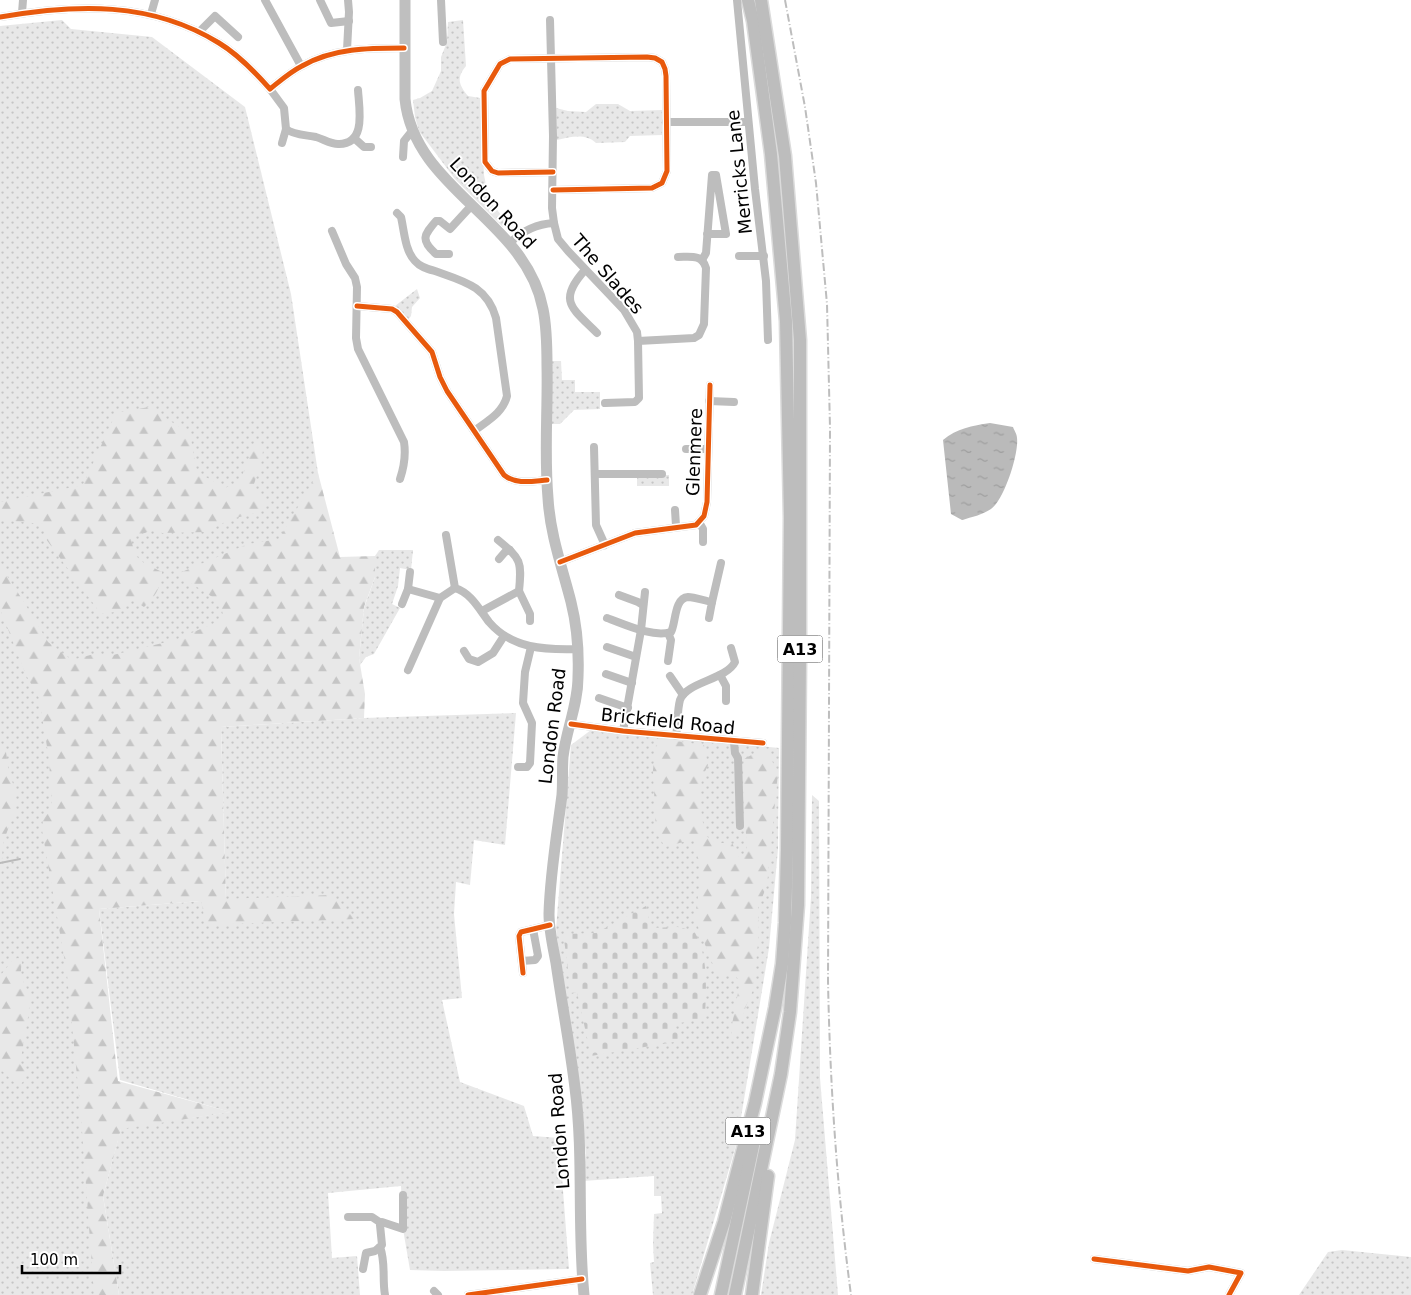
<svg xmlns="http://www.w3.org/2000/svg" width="1411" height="1295" viewBox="0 0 1411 1295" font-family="'DejaVu Sans',sans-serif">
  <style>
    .grass { fill: url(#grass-dots) }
    .forest { fill: url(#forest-firs) }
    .cemetery { fill: url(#cemetery-stones) }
    .water { fill: url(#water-ripples) }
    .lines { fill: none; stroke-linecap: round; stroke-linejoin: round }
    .stream { stroke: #bababa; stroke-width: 2 }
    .trunk-casing { stroke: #dbdbdb; stroke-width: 15 }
    .minor { stroke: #bdbdbd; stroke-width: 8 }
    .secondary { stroke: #bfbfbf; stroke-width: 11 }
    .trunk { stroke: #bdbdbd; stroke-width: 12 }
    .rail { stroke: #bdbdbd; stroke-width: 2; stroke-dasharray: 8 2.5 1 2.5; stroke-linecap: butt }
    .cycleway-casing { stroke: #fff; stroke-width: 8 }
    .cycleway { stroke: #e8590c; stroke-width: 5 }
    .labels { text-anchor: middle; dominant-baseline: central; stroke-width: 4; stroke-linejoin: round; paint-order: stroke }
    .shield { fill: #fff; stroke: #4c4c4c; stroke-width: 1 }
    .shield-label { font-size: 16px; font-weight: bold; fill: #000 }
    .street-label { font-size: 18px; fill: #000; stroke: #fff }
  </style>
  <defs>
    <pattern id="grass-dots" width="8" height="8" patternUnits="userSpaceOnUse" patternTransform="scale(1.25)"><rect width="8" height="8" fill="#e8e8e8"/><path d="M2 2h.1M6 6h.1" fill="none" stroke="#c5c5c5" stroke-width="1.8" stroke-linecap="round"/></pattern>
    <pattern id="forest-firs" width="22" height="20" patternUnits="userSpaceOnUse" patternTransform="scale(1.25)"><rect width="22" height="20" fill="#e8e8e8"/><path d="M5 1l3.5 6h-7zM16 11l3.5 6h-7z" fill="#c5c5c5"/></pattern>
    <pattern id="cemetery-stones" width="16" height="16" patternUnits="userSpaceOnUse" patternTransform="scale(1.25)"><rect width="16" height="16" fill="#e8e8e8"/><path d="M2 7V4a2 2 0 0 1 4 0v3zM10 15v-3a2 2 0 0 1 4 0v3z" fill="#c5c5c5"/></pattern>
    <pattern id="water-ripples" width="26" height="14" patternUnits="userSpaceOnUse" patternTransform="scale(1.25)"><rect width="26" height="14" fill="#bababa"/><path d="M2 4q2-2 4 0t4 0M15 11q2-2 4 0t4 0" fill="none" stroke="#9e9e9e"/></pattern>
  </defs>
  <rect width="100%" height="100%" fill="#fff"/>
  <g class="grass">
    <polygon points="62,20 71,29 152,37 245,107 291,294 318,473 352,711 212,719 81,897 105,1295 0,1295 0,26"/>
    <path d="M463 20 466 66C456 78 459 85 468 96L480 98 484 175 489 200 507 222 503 227 455 179 419 131 415 117 413 100 420 98 432 91 441 71V57L447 42 448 22Z"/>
    <path d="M596 104H618L630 111 662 110V135L630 136 625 142 596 143C585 133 571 137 557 140L556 108 568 111 586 112Z"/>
    <polygon points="417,289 420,298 412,307 411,316 408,320 395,306"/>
    <polygon points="552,361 561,361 562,380 575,380 575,392 600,392 600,409 574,410 560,424 551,424"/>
    <rect x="637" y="475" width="32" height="11"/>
    <polygon points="379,550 413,550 411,570 400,568 398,586 392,604 400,608 374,654 366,657 360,665 359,658 364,608 375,577 375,556"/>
    <polygon points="516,713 505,845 474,840 470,885 456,882 454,914 462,998 442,1000 460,1082 524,1106 533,1136 559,1138 569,1269 444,1271 410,1270 403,1229 401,1186 328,1193 332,1258 357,1256 360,1295 119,1295 103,1196 121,1128 230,1112 120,1080 99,909 226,899 221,727 364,718"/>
    <polygon points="591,730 779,748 778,849 769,948 737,1142 692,1295 653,1295 650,1263 654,1262 653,1244 654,1214 662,1213 661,1196 654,1196 654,1176 583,1181 586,1153 556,929 571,745"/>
    <polygon points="812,795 819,801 820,1078 838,1295 761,1295 769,1243 795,1140 811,897"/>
    <polygon points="1342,1250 1411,1257 1411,1295 1299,1295 1328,1252"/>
  </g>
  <g class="forest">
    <path d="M149 407 190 434 197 472 225 488 240 481 250 455V446L255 443 251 437 263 450 262 460 253 487 267 505 260 512 231 519 206 532 162 533 153 529 145 533 130 535 135 555 144 563 162 572C160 589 156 596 144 607L134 601 126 600 122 611 101 614 46 539 43 524 0 520V502L83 485 116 413Z"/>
    <polygon points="318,473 340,557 375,556 375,577 364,607 359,658 365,694 364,718 221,727 226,899 331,895 355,919 206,925 201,901 99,909 118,1081 231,1112 121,1129 103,1196 119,1295 94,1295 81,1117 67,974 42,830 43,819 52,809 49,759 39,698 26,675 0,609 0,565 22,599 48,642 72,660 94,654 113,655 175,640 224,619 220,602 177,574 248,544 279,539"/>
    <path d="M661 739 704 745 708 765 702 778 699 798 705 835 716 843H732L739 857 747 853C746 822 741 790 744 759L759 751 766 750 778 772 767 885 758 908 759 933 753 990 746 1006 737 1035 733 1040 731 1030 740 982 734 974 717 975 695 919 701 874 694 839 665 847 656 832 653 770 656 745Z"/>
    <path d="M0 744 6 752 9 774 14 786V802L16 810C12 821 6 832 3 845 1 856 4 867 0 877Z"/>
    <path d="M18 958 22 962C18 980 27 984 31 1000L20 1064 25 1071 24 1081 18 1086 0 1069V976L12 961Z"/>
  </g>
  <path class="cemetery" d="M646 906 651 928 678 927 694 931C709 956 706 989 705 1018L675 1024 680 1041 591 1056 577 992 571 993 570 986 564 939 567 934 596 933Z"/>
  <path class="water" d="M990 423 1013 427C1014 430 1017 434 1017 438 1019 454 1004 500 991 509 982 515 972 517 962 520L951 514 943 440C957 428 972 426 990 423Z"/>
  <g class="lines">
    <polyline class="stream" points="0,863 20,859"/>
    <g class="trunk-casing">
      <g id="trunk">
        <polyline points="700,1295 724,1222 755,1103 775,1008 782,964 785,923 787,850 790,518 786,321 771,154 753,21 748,0"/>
        <polyline points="721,1295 756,1132"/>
        <polyline points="735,1295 781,1074 790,1012 798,905 800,658 800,340 785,156 761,0"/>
        <polyline points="752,1295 768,1176"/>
      </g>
    </g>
    <g class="minor">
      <polyline points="265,0 301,66"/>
      <polyline points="320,0 331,23 349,21"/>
      <polyline points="441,0 443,42"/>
      <polyline points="737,0 755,189 766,281 768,340"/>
      <polyline points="22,13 23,0"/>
      <polyline points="151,14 155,0"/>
      <path d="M0 17C76 4 151 1 219 43 239 55 255 72 270 89 280 81 290 72 302 66 333 48 369 48 404 48"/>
      <polyline points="199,32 215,16 238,37"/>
      <polyline points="347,50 349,12 348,0"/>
      <path d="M270 89 284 108 286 129C293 135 307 135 316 137 323 139 331 144 338 144 367 145 359 108 358 90"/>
      <polyline points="666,122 748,122"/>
      <polyline points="354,138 364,147 371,147"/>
      <polyline points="282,143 286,129"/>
      <polyline points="403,157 404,141 412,131"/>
      <polyline points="553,190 652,188 662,183 667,171 666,76 665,69 662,62 655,58 647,57 510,59 500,64 484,91 485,162 492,171 498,173 553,172"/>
      <path d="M397 213 401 217C404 230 405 251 415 261 420 267 428 269 435 271 463 281 487 286 496 318L507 396C503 413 487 421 474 431"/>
      <polyline points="554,223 558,239 568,251 624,310 637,332 638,341 639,398 635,402 605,403"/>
      <path d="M332 231 346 264 355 278 357 287 356 338 358 349 404 442C406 455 404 467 400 479"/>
      <path d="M510 243C522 231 537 224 554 223L552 208 553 136 550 20"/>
      <path d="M449 254H436C420 240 424 235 436 221H440L450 229 472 205"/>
      <polyline points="739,256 764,256"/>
      <polyline points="702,260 706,253 712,175 716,175 726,234 707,234"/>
      <path d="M585 270C557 301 572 308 597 333"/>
      <path d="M357 306 392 309 397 312 432 352 440 377 447 391 504 475C516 485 533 481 547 480"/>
      <path d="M638 341 694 338 699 335 704 324 706 268C702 254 690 257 678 257"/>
      <polyline points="709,401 734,402"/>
      <polyline points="594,447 596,525 605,545"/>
      <polyline points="686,449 708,449"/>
      <polyline points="595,474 662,474"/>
      <polyline points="675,510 676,526"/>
      <polyline points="699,522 703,529 703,542"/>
      <path d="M446 535 455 588C471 593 479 609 489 622 512 649 545 650 578 649"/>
      <polyline points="499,559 505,552 510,550"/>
      <polyline points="560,562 635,533 696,525 704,516 707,502 710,385"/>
      <polyline points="408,589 440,598"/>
      <polyline points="519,591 530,614 530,621"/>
      <polyline points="619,595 638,602 643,605"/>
      <polyline points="712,602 721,563"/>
      <polyline points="402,604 408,589 410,572"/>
      <path d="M482 611 519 591C522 561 521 559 498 540"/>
      <path d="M607 618C624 624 653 638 671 632 676 623 674 598 688 597 695 597 705 601 712 602L709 618"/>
      <polyline points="668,633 671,640 668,661"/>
      <polyline points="607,647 636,657"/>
      <polyline points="464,651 469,659 478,662 493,653 504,636"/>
      <polyline points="408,670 440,598 455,588"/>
      <polyline points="606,674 632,683"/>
      <polyline points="720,675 726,686 726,701"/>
      <polyline points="670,676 683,695"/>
      <polyline points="599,698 628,708"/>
      <polyline points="571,724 623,731 763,743"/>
      <polyline points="623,731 641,630 645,592"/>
      <path d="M676 736C678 725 677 711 680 700 686 682 726 680 735 662L731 648"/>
      <polyline points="734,742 735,753 738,758 740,826"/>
      <polyline points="518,767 527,767 530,763 532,723 523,703 525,672 531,647"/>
      <polyline points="522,961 535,960 538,956 533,929"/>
      <polyline points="523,973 519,936 521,932 550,925"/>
      <polyline points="348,1217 372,1217 381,1223"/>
      <path d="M380 1247C386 1263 382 1279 385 1295"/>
      <polyline points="1094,1259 1188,1271 1209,1267 1241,1273 1229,1295"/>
      <polyline points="363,1269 366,1253 375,1251 382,1245 380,1225 382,1222 403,1229 403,1195"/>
      <polyline points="434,1291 438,1295"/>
      <polyline points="468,1295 582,1279"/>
    </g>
    <path class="secondary" d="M405 0V99C414 190 526 219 543 309 547 328 547 347 547 366 548 409 544 454 548 498 550 534 562 567 571 602 577 626 579 652 578 677 578 705 566 730 563 757 562 769 563 782 562 795 557 834 550 874 549 914 549 930 553 947 556 963 562 1005 570 1046 575 1088 584 1156 577 1226 584 1295"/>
    <use href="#trunk" class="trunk"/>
    <path class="rail" d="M785 0 805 107 816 183 827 304 830 428 828 981C830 1086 837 1190 851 1295"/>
    <g class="cycleway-casing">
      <g id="cycleway">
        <path d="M0 17C76 4 151 1 219 43 239 55 255 72 270 89 280 81 290 72 302 66 333 48 369 48 404 48"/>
        <polyline points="553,190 652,188 662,183 667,171 666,76 665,69 662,62 655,58 647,57 510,59 500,64 484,91 485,162 492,171 498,173 553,172"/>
        <path d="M357 306 392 309 397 312 432 352 440 377 447 391 504 475C516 485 533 481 547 480"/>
        <polyline points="560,562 635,533 696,525 704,516 707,502 710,385"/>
        <polyline points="571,724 623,731 763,743"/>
        <polyline points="523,973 519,936 521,932 550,925"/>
        <polyline points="1094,1259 1188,1271 1209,1267 1241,1273 1229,1295"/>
        <polyline points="468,1295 582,1279"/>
      </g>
    </g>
    <use href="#cycleway" class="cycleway"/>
  </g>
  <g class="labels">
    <g class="shield">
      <rect x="777.5" y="635.5" width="45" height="27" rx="4"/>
      <rect x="725.5" y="1117.5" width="45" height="27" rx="4"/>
    </g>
    <g class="shield-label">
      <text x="800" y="649">A13</text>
      <text x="748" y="1131">A13</text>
    </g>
    <g class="street-label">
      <text transform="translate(739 172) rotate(-96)">Merricks Lane</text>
      <text transform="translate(493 203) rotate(47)">London Road</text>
      <text transform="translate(608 274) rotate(49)">The Slades</text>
      <text transform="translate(694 452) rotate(-88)">Glenmere</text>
      <text transform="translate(668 721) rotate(6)">Brickfield Road</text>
      <text transform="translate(552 726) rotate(-83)">London Road</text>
      <text transform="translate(559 1131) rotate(-94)">London Road</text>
    </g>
  </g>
  <path d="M22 1265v8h98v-8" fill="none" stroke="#000000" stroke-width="2.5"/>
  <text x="30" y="1265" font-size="15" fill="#000000" stroke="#ffffff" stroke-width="4" paint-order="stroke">100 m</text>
</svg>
